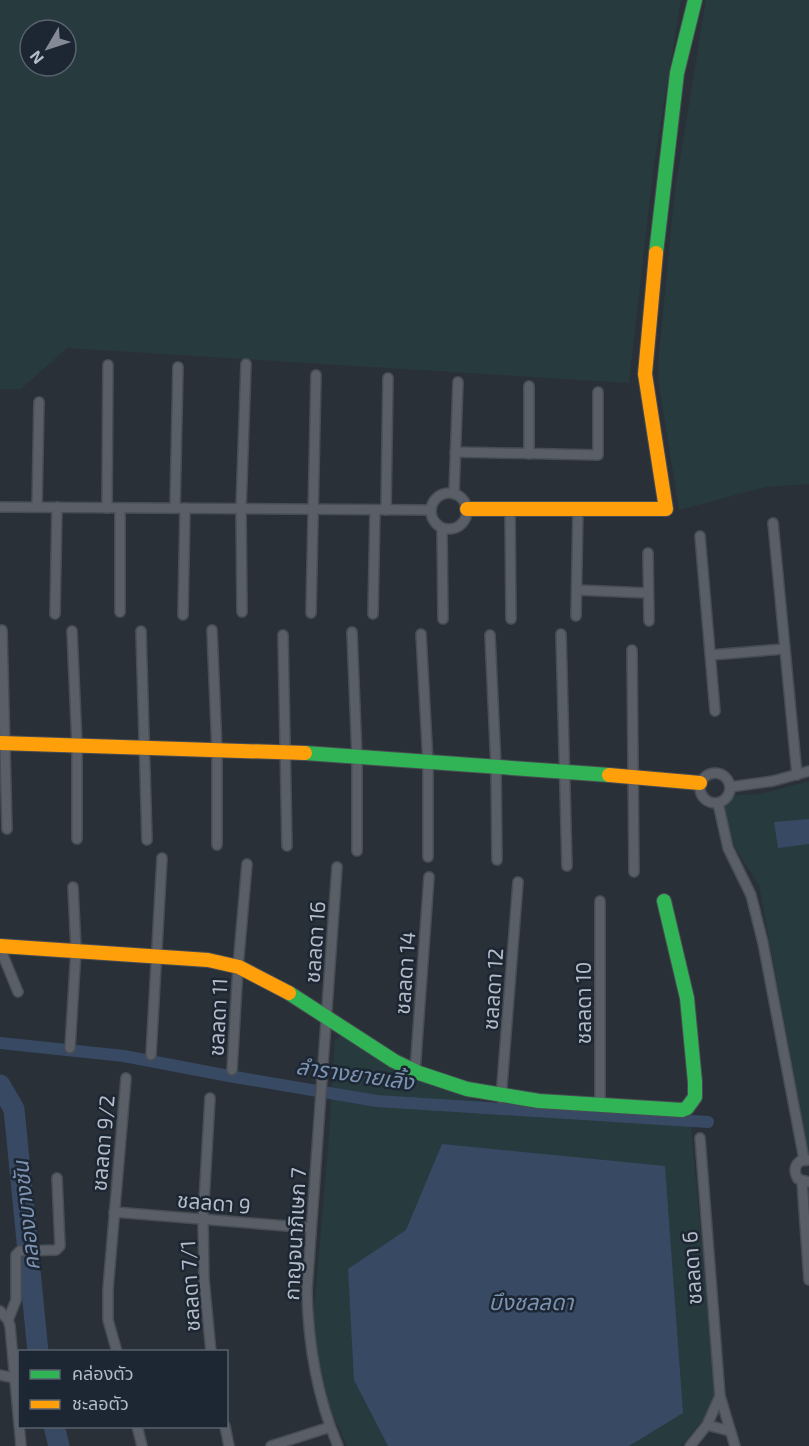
<svg xmlns="http://www.w3.org/2000/svg" width="809" height="1446" viewBox="0 0 809 1446" font-family="'Exo 2','Noto Sans Thai',sans-serif">
  <style>
    .green { fill: #273a3e; fill-rule: evenodd }
    .water { fill: #384963 }
    .lines { fill: none; stroke-linecap: round; stroke-linejoin: round }
    .canal { stroke: #384963; stroke-width: 12 }
    .river { stroke: #384963; stroke-width: 21 }
    .street-casing { stroke: #484c53; stroke-width: 12 }
    .fast-casing { stroke: #484c53; stroke-width: 16 }
    .slow-casing { stroke: #484c53; stroke-width: 16 }
    .street { stroke: #5a5e66; stroke-width: 9 }
    .fast { stroke: #30b455; stroke-width: 14 }
    .slow { stroke: #ff9f0a; stroke-width: 14 }
    .labels { text-anchor: middle; dominant-baseline: central; stroke-width: 5; stroke-linejoin: round; paint-order: stroke }
    .street-label { font-size: 21px; fill: #b4bcc9; stroke: #1d2633 }
    .water-label { font-size: 22px; font-style: italic; fill: #7c92b1; stroke: #1d2633 }
  </style>
  <rect width="100%" height="100%" fill="#2a3038"/>
  <g class="green">
    <path d="M0 0H681L654 164 629 383 67 348 21 389H0ZM30 30H66V66H30Z"/>
    <polygon points="706,0 809,0 809,484 765,487 679,510 658,380 659,353 675,189"/>
    <polygon points="809,781 809,1154 759,885 737,851 720,812 729,798 740,795 760,794"/>
    <polygon points="342,1036 409,1071 472,1099 547,1112 690,1115 716,1404 681,1446 347,1446 323,1392 312,1334 328,1150 335,1040"/>
  </g>
  <g class="water">
    <polygon points="809,819 809,844 778,848 774,822"/>
    <polygon points="442,1144 665,1166 683,1413 629,1446 388,1446 354,1380 348,1269 406,1230"/>
  </g>
  <g class="lines">
    <polyline class="canal" points="0,1043 124,1056 229,1076 377,1101 708,1122"/>
    <g class="river">
      <polyline points="0,1085 14,1109 38,1352"/>
      <polyline points="54,1426 59,1446"/>
    </g>
    <g class="street-casing">
      <g id="street">
        <polyline points="455,452 598,455 598,392"/>
        <polyline points="529,454 529,386"/>
        <circle cx="449" cy="511" r="18"/>
        <polyline points="454,494 458,382"/>
        <polyline points="0,507 431,510"/>
        <polyline points="37,507 39,402"/>
        <polyline points="107,508 108,365"/>
        <polyline points="175,508 178,367"/>
        <polyline points="510,509 511,619"/>
        <polyline points="386,510 388,378"/>
        <polyline points="773,523 797,775"/>
        <polyline points="442,528 443,619"/>
        <polyline points="700,536 715,711"/>
        <polyline points="648,553 649,621"/>
        <polyline points="577,590 648,593"/>
        <polyline points="120,612 120,508"/>
        <polyline points="242,612 241,509 246,364"/>
        <polyline points="311,613 316,375"/>
        <polyline points="55,614 57,507"/>
        <polyline points="373,614 375,510"/>
        <polyline points="183,615 185,508"/>
        <polyline points="576,616 578,509"/>
        <polyline points="2,630 7,829"/>
        <polyline points="212,630 217,751 217,845"/>
        <polyline points="72,631 77,745 77,839"/>
        <polyline points="141,631 147,840"/>
        <polyline points="352,632 357,758 357,851"/>
        <polyline points="421,634 428,763 428,857"/>
        <polyline points="561,634 567,866"/>
        <polyline points="283,635 287,846"/>
        <polyline points="490,635 496,767 497,860"/>
        <polyline points="632,650 634,872"/>
        <polyline points="711,655 784,649"/>
        <circle cx="715" cy="788" r="15"/>
        <polyline points="730,787 773,781 809,771"/>
        <polyline points="718,803 728,848 751,895 763,943 804,1159"/>
        <path d="M337 867 307 1290C308 1343 317 1397 338 1446"/>
        <polyline points="0,948 18,992"/>
        <polyline points="70,1048 76,950 73,887"/>
        <polyline points="151,1055 162,858"/>
        <polyline points="232,1070 238,967 247,864"/>
        <polyline points="415,1072 429,877"/>
        <polyline points="210,1098 203,1219 204,1279 211,1352"/>
        <polyline points="501,1098 518,882"/>
        <polyline points="600,1106 600,901"/>
        <polyline points="700,1138 720,1396 735,1446"/>
        <path d="M809 1160 800 1161C794 1166 794 1172 798 1179L809 1182"/>
        <polyline points="802,1181 809,1280"/>
        <polyline points="114,1212 311,1228"/>
        <polyline points="0,1311 8,1320 10,1326 21,1446"/>
        <polyline points="8,1320 16,1300 16,1255 20,1251 56,1250 60,1246 57,1178"/>
        <polyline points="117,1352 108,1320 108,1289 126,1078"/>
        <polyline points="0,1375 14,1378"/>
        <polyline points="707,1425 730,1431"/>
        <polyline points="137,1426 142,1446"/>
        <polyline points="225,1426 229,1446"/>
        <polyline points="271,1446 330,1427"/>
        <polyline points="690,1446 707,1425 720,1396"/>
      </g>
    </g>
    <g class="fast-casing">
      <g id="fast">
        <polyline points="656,253 677,73 695,0"/>
        <polyline points="305,753 609,775"/>
        <polyline points="289,993 394,1061 419,1073 467,1089 539,1101 682,1110 687,1108 695,1097 695,1082 687,998 664,901"/>
      </g>
    </g>
    <g class="slow-casing">
      <g id="slow">
        <polyline points="467,509 666,509 645,374 656,253"/>
        <polyline points="0,743 305,753"/>
        <polyline points="609,775 700,783"/>
        <polyline points="0,946 208,960 239,967 289,993"/>
      </g>
    </g>
    <use href="#street" class="street"/>
    <use href="#fast" class="fast"/>
    <use href="#slow" class="slow"/>
  </g>
  <g class="labels">
    <g class="street-label">
      <text transform="translate(314 942) rotate(-86)">ชลลดา 16</text>
      <text transform="translate(404 973) rotate(-86)">ชลลดา 14</text>
      <text transform="translate(492 989) rotate(-86)">ชลลดา 12</text>
      <text transform="translate(582 1003) rotate(-90)">ชลลดา 10</text>
      <text transform="translate(217 1017) rotate(-87)">ชลลดา 11</text>
      <text transform="translate(102 1143) rotate(-85)">ชลลดา 9/2</text>
      <text transform="translate(214 1202) rotate(5)">ชลลดา 9</text>
      <text transform="translate(294 1234) rotate(-87)">กาญจนาภิเษก 7</text>
      <text transform="translate(691 1268) rotate(-94)">ชลลดา 6</text>
      <text transform="translate(189 1286) rotate(-93)">ชลลดา 7/1</text>
    </g>
    <g class="water-label">
      <text transform="translate(355 1073) rotate(8)">ลำรางยายเลิ้ง</text>
      <text transform="translate(25 1216) rotate(-96)">คลองบางชัน</text>
      <text x="531" y="1301">บึงชลลดา</text>
    </g>
  </g>
  <rect x="18" y="1350" width="210" height="78" fill="#1d2633" stroke="#59626f" stroke-width="1.5"/>
  <rect x="30" y="1370" width="30" height="9" fill="#30b455" stroke="#59626f" stroke-width="1.5"/>
  <text x="72" y="1380" font-size="18" fill="#b4bcc9">คล่องตัว</text>
  <rect x="30" y="1400" width="30" height="9" fill="#ff9f0a" stroke="#59626f" stroke-width="1.5"/>
  <text x="72" y="1410" font-size="18" fill="#b4bcc9">ชะลอตัว</text>
  <g transform="translate(48 48) rotate(231)"><circle r="28" fill="#1d2633" stroke="#59626f" stroke-width="1.5"/>
  <path d="M0-4.5L10 22L0 15L-10 22Z" fill="#848b96"/>
  <text y="-9" font-size="16" font-weight="bold" text-anchor="middle" fill="#b4bcc9">N</text>
  </g>
</svg>
